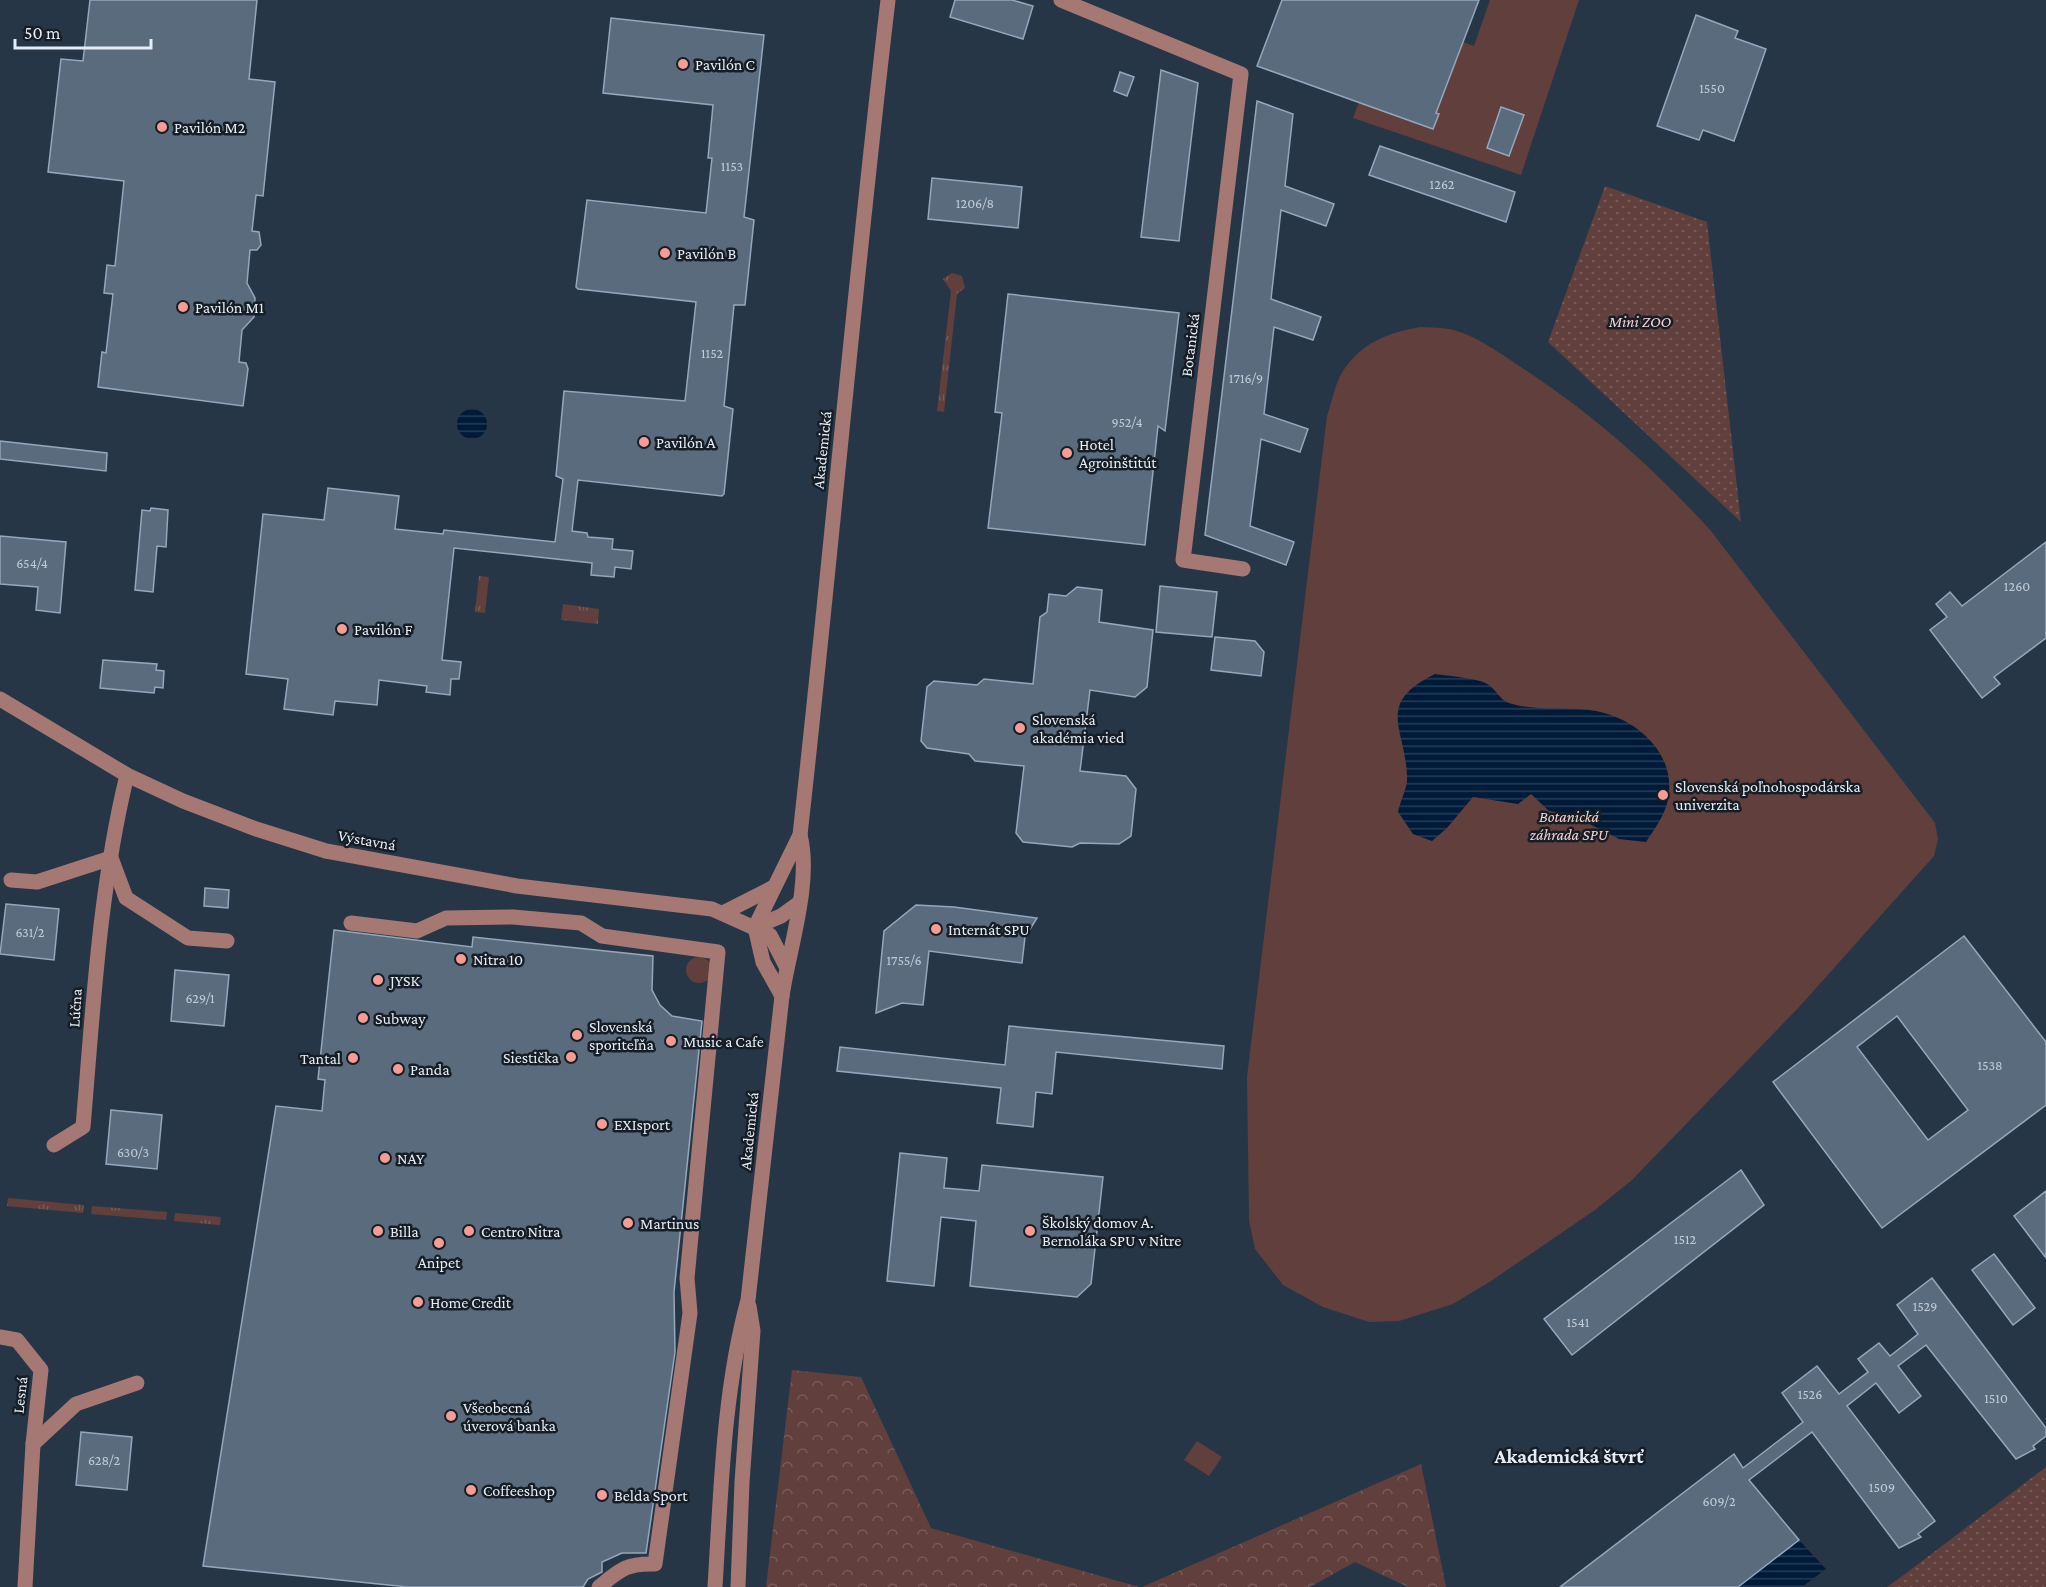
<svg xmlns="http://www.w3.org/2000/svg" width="2046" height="1587" viewBox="0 0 2046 1587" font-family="'Crimson Pro',serif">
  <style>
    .grass { fill: url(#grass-tufts) }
    .forest { fill: url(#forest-crowns) }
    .park { fill: url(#park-dots) }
    .garden { fill: #603f3d }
    .water { fill: url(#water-rules) }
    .building { fill: #5a6b7e; stroke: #95a7bc; stroke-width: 1.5; fill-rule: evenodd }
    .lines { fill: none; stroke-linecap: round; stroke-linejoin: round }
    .minor { stroke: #a57874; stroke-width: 15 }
    .poi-dot { fill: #f59c94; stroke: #161d25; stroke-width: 2 }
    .labels { text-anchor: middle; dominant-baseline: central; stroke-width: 5; stroke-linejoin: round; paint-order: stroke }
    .number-label { font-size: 14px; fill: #c1ccd9 }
    .poi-label { font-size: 16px; fill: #e3ecf7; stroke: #161d25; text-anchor: start }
    .park-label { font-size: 16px; font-style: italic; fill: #f4d2cf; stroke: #161d25 }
    .street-label { font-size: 16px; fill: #e3ecf7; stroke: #161d25 }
    .quarter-label { font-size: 20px; font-weight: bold; fill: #e3ecf7; stroke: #161d25 }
  </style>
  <defs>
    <pattern id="grass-tufts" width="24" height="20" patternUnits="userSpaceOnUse" patternTransform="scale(1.5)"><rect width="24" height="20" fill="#603f3d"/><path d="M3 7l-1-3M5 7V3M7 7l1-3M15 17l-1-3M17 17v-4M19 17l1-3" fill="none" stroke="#775b5a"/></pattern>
    <pattern id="forest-crowns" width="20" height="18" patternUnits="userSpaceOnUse" patternTransform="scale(1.5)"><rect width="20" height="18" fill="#603f3d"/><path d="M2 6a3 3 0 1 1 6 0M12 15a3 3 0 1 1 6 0" fill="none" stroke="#775b5a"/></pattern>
    <pattern id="park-dots" width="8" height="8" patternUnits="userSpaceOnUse" patternTransform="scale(1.5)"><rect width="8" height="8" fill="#603f3d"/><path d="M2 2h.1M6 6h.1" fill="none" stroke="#775b5a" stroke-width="1.8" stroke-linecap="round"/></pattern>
    <pattern id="water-rules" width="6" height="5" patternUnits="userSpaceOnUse" patternTransform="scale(1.5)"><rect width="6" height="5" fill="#001b39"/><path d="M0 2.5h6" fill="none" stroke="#253c56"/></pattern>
  </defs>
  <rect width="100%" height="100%" fill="#273647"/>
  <g class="grass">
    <polygon points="952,273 962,276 965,288 957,294 944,412 937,411 951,291 943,279"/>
    <polygon points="479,576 489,577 485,613 475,612"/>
    <polygon points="563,604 599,609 598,624 561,620"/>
    <polygon points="8,1198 84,1205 83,1213 7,1206"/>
    <polygon points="92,1206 167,1212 166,1220 91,1214"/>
    <polygon points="175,1213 221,1217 220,1225 174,1221"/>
  </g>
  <g class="forest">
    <polygon points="792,1370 861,1377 931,1528 1139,1587 766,1587"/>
    <polygon points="1421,1464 1446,1587 1408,1587 1355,1562 1310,1587 1142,1587"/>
  </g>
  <g class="park">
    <polygon points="1605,186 1707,222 1741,522 1548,342"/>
    <polygon points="2046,1467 2046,1587 1887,1587 1909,1571"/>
  </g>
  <g class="garden">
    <polygon points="1490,0 1579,0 1521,175 1353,118 1359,102 1433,129 1439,114 1436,113 1463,42 1474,46"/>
    <path d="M1421 327C1431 328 1443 327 1453 330 1477 336 1501 354 1521 367 1594 415 1653 467 1711 531L1935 823 1938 839 1934 856 1800 1006 1632 1180 1595 1210 1491 1281 1453 1304 1399 1321 1369 1322 1323 1307 1283 1285 1255 1249 1249 1220 1247 1077 1327 416C1332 402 1335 383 1343 371 1361 343 1389 332 1421 327Z"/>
    <circle cx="699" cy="970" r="13"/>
    <polygon points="1197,1441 1222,1457 1209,1476 1184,1460"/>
  </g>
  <g class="water">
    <circle cx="472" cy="424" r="15"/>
    <path d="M1435 674C1448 676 1479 678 1489 685 1496 690 1501 701 1509 703 1536 712 1568 706 1596 711 1634 718 1673 750 1669 792 1668 811 1656 827 1646 842L1619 839 1570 814 1549 811 1531 794 1518 804 1473 797 1447 828 1432 841 1413 834 1398 812C1400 802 1406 790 1407 781 1408 730 1372 705 1435 674Z"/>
    <polygon points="1799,1540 1826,1569 1802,1587 1738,1587"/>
  </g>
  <g class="building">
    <polygon points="90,0 257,0 249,79 275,82 263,196 256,195 252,231 259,232 261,245 257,250 250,250 247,283 255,298 254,317 242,330 239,362 246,363 248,369 243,406 98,387 102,352 106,353 113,294 104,293 107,265 115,266 124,181 48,172 61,59 83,61"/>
    <polygon points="955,0 1012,0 1033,6 1023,39 950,17"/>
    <polygon points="1282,0 1479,0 1436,113 1439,114 1433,129 1257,66"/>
    <polygon points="1696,15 1738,31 1735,38 1766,49 1734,141 1703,130 1699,140 1657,126"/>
    <polygon points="611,18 764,35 744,217 754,220 745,305 734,305 724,406 733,409 724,494 722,496 578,480 572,531 587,533 588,537 613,539 612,549 633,551 631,569 615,567 614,577 591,575 592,563 454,548 442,660 461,662 459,679 451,679 450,695 426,692 427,686 379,680 377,705 335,701 333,715 284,709 288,679 246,674 263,514 324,520 328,488 399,496 395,529 443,534 444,530 555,542 563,479 556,476 564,391 685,401 696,302 578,289 576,287 587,200 706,213 712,158 708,158 713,105 603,93"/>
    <polygon points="1161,70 1198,83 1179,241 1141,237"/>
    <polygon points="1120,72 1134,77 1127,96 1114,91"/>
    <polygon points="1257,101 1293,114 1285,186 1334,204 1326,226 1281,210 1271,299 1321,317 1313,340 1274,327 1264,414 1308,429 1300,452 1261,439 1250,526 1294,542 1286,565 1205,535"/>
    <polygon points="1501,107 1524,115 1509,156 1487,148"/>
    <polygon points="1380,146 1515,192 1506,222 1369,175"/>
    <polygon points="932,178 1022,187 1018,228 928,219"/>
    <polygon points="1008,294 1179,313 1165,431 1158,426 1145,545 988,528 1002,413 995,412"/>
    <polygon points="0,441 107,453 106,471 0,459"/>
    <polygon points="151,508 168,510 166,547 157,546 153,592 135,590 142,510 150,511"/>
    <polygon points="0,536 66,542 60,613 36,610 38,587 0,584"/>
    <polygon points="2046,542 2046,638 1994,677 2000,684 1982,698 1930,630 1947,617 1936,604 1950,592 1962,606"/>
    <polygon points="1160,586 1217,592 1212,637 1156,632"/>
    <polygon points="1077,587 1102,590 1099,622 1153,630 1147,687 1135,697 1090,690 1080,771 1126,776 1136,789 1131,836 1119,844 1080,843 1072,847 1023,842 1016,833 1024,766 975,761 969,754 927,748 921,741 927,687 934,681 977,685 984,679 1033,684 1040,617 1047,612 1049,594 1066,596"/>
    <polygon points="1215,637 1255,641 1264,652 1261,676 1211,670"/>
    <polygon points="103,660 157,664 156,670 164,671 163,688 155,687 154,693 100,688"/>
    <polygon points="205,888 229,890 228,908 204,906"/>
    <polygon points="6,904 59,909 54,960 0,954"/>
    <polygon points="916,905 954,907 1037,918 1025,937 1022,963 929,951 923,1005 902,1003 876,1013 884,931"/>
    <polygon points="334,930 472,947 473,937 653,956 652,990 660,1005 672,1016 702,1021 674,1292 675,1352 646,1553 622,1553 602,1562 602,1572 588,1579 583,1587 408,1587 203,1566 276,1106 322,1111 325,1080 318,1079"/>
    <path d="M1964 936 2046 1042V1105L1882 1228 1773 1082ZM1897 1016 1968 1110 1928 1140 1857 1047Z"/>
    <polygon points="175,970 229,975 224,1026 171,1021"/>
    <polygon points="1009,1026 1224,1046 1222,1069 1056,1052 1052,1094 1036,1092 1033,1127 997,1123 1001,1088 837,1071 840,1047 1005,1065"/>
    <polygon points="111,1110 162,1115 157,1169 106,1164"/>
    <polygon points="900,1153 947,1158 944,1188 979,1191 982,1165 1103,1177 1091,1284 1077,1297 970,1286 976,1221 941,1217 934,1286 887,1281"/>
    <polygon points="1741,1170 1764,1205 1572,1355 1544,1319"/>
    <polygon points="2046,1191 2046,1258 2014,1216"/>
    <polygon points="1994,1254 2035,1308 2013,1325 1972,1270"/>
    <polygon points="1932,1278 2046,1428 2046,1436 2033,1446 2035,1449 2016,1459 1926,1345 1898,1366 1921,1396 1899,1413 1876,1383 1847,1406 1935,1521 1918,1534 1921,1537 1899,1548 1812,1432 1749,1480 1799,1540 1738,1587 1560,1587 1734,1454 1743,1468 1803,1422 1782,1393 1817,1366 1839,1394 1868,1372 1858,1359 1879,1343 1890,1356 1918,1334 1897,1305"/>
    <polygon points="81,1432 132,1437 127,1490 76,1485"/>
  </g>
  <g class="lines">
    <g class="minor">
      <polyline points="1061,0 1241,74 1183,560 1243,569"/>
      <polyline points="0,699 127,775 183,801 256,829 326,851 517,886 712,909 770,935 786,966"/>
      <polyline points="11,880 37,882 111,858 126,898 188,938 227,941"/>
      <polyline points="723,913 772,888"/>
      <path d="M351 923 417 931 446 918 513 917 581 923 602 936 718 952 687 1278 690 1313 655 1564C626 1563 620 1570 599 1587"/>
      <polyline points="755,927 800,835"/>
      <polyline points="755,927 763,962 782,996"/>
      <polyline points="755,927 781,916 799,903"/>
      <path d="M54 1145 83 1127C93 1010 99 890 127 775"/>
      <polyline points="0,1337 17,1340 41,1370 33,1444 25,1587"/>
      <polyline points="33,1444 76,1404 137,1383"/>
      <path d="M715 1587C721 1492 723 1392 748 1300L782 996C789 949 812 882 800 835 831 557 855 278 888 0"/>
      <polyline points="738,1587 742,1482 753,1331 749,1306"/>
    </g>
  </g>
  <g class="poi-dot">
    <circle cx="683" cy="64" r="6"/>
    <circle cx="162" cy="127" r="6"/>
    <circle cx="665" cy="253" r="6"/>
    <circle cx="183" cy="307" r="6"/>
    <circle cx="644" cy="442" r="6"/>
    <circle cx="1067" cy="453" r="6"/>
    <circle cx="342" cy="629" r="6"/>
    <circle cx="1020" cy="728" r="6"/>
    <circle cx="1663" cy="795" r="6"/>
    <circle cx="936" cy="929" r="6"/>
    <circle cx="461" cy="959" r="6"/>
    <circle cx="378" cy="980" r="6"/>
    <circle cx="363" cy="1018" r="6"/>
    <circle cx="577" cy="1035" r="6"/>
    <circle cx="671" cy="1041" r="6"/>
    <circle cx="571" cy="1057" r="6"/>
    <circle cx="353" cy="1058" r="6"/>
    <circle cx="398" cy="1069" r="6"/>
    <circle cx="602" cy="1124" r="6"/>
    <circle cx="385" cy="1158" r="6"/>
    <circle cx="628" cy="1223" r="6"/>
    <circle cx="378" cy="1231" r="6"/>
    <circle cx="469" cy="1231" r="6"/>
    <circle cx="1030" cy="1231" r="6"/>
    <circle cx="439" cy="1243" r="6"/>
    <circle cx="418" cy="1302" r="6"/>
    <circle cx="451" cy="1416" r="6"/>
    <circle cx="471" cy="1490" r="6"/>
    <circle cx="602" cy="1495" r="6"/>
  </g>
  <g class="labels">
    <g class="number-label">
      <text x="1712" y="88">1550</text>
      <text x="732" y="166">1153</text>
      <text x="1442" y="184">1262</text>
      <text x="975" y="203">1206/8</text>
      <text x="712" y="353">1152</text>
      <text x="1246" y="378">1716/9</text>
      <text x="1127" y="422">952/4</text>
      <text x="32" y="563">654/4</text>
      <text x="2017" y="586">1260</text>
      <text x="30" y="932">631/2</text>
      <text x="904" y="960">1755/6</text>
      <text x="200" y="998">629/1</text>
      <text x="1990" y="1065">1538</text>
      <text x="133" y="1152">630/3</text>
      <text x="1685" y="1239">1512</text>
      <text x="1925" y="1306">1529</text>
      <text x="1578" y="1322">1541</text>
      <text x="1810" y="1394">1526</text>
      <text x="1996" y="1398">1510</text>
      <text x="104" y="1460">628/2</text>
      <text x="1882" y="1487">1509</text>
      <text x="1719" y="1501">609/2</text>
    </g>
    <g class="poi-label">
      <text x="695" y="64">Pavilón C</text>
      <text x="174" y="127">Pavilón M2</text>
      <text x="677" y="253">Pavilón B</text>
      <text x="195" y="307">Pavilón M1</text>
      <text x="656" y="442">Pavilón A</text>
      <text x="1079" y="444">Hotel<tspan x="1079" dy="18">Agroinštitút</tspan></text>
      <text x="354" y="629">Pavilón F</text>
      <text x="1032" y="719">Slovenská<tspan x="1032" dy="18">akadémia vied</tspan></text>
      <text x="1675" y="786">Slovenská poľnohospodárska<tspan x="1675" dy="18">univerzita</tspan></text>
      <text x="948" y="929">Internát SPU</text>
      <text x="473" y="959">Nitra 10</text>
      <text x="390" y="980">JYSK</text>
      <text x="375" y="1018">Subway</text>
      <text x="589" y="1026">Slovenská<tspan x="589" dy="18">sporiteľňa</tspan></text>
      <text x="683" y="1041">Music a Cafe</text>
      <text x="559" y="1057" text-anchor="end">Siestička</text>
      <text x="341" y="1058" text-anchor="end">Tantal</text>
      <text x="410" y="1069">Panda</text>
      <text x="614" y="1124">EXIsport</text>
      <text x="397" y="1158">NAY</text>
      <text x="1042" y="1222">Školský domov A.<tspan x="1042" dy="18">Bernoláka SPU v Nitre</tspan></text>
      <text x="640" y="1223">Martinus</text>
      <text x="390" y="1231">Billa</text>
      <text x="481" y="1231">Centro Nitra</text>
      <text x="439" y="1262" text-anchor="middle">Anipet</text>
      <text x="430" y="1302">Home Credit</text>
      <text x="463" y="1407">Všeobecná<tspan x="463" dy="18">úverová banka</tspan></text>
      <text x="483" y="1490">Coffeeshop</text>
      <text x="614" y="1495">Belda Sport</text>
    </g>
    <g class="park-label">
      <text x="1640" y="321">Mini ZOO</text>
      <text x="1569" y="816">Botanická<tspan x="1569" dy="18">záhrada SPU</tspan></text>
    </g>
    <g class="street-label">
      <text transform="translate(1190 345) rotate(-83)">Botanická</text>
      <text transform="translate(822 450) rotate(-84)">Akademická</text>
      <text transform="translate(367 840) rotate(10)">Výstavná</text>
      <text transform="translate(75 1008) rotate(-86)">Lúčna</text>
      <text transform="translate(749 1131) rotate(-84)">Akademická</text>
      <text transform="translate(20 1395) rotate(-84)">Lesná</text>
    </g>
    <g class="quarter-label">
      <text x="1569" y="1456">Akademická štvrť</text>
    </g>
  </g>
  <path d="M15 39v9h136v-9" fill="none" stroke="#e3ecf7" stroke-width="3"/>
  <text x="24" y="39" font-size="18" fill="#e3ecf7" stroke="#161d25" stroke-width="4.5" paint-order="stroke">50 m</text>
</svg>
